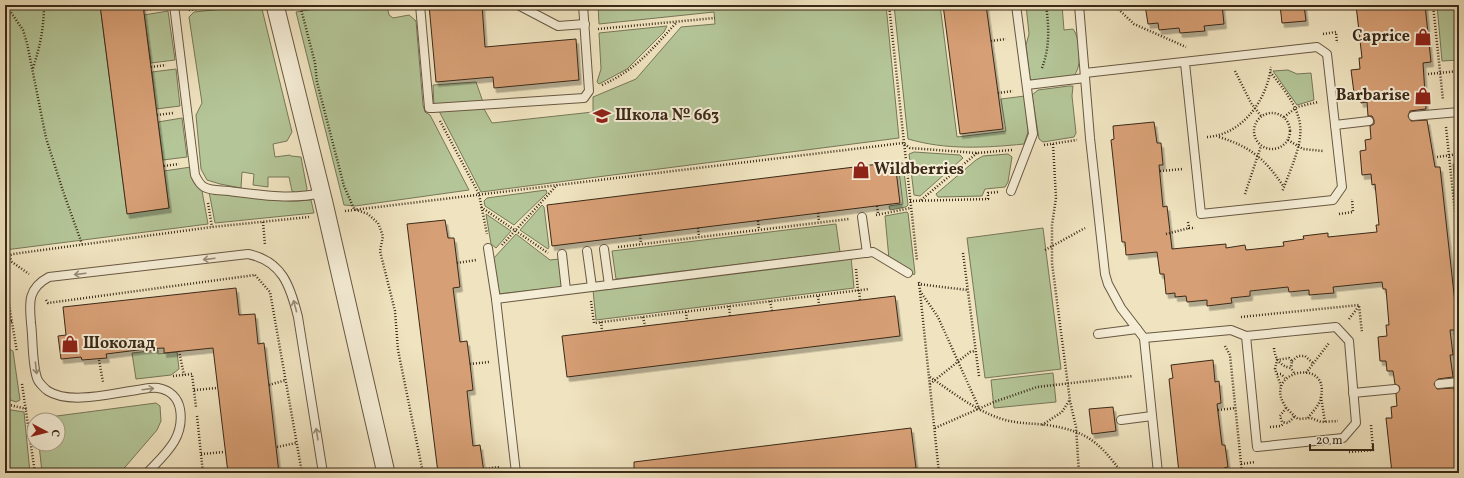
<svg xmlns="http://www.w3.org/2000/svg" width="1464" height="478" viewBox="0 0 1464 478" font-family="Vollkorn,serif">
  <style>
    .green { fill: #b4c597; stroke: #777758 }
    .building { fill: #d79f75; stroke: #3a2918; filter: url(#shadow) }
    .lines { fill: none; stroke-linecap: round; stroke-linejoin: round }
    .service-casing { stroke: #685842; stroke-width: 10 }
    .minor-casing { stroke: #685842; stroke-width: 19 }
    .path { stroke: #3a2918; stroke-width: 2.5; stroke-dasharray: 1 2; stroke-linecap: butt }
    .service { stroke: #f5edd6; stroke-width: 8 }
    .minor { stroke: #f5edd6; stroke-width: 17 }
    .oneway { stroke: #988b77 }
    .labels { text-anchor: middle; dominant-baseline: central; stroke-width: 4; stroke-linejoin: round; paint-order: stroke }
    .poi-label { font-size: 16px; font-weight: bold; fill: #3a2918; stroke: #f5edd6; text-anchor: start }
  </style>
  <defs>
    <filter id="shadow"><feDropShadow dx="2.5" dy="4.5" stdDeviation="0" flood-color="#0004"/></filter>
  </defs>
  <rect width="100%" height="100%" fill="#f0e4c0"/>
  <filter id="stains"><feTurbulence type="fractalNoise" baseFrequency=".005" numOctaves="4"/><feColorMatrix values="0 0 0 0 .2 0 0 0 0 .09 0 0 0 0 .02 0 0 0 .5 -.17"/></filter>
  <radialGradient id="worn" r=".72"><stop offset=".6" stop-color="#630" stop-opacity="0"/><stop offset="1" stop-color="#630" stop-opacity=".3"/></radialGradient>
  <g class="green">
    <polygon points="5,5 100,5 127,213 169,208 164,171 191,167 195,183 202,191 208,224 5,250"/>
    <polygon points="340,5 387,5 389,15 393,18 409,15 416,21 423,105 425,112 430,115 469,190 355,206 344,205 296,12"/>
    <polygon points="598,5 886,5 899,138 481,192 439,111 484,109 492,123 593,112 593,97 636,79 681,27 715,24 714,12 599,24"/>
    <path d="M894 5H940L957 137 1006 131 1001 99 1025 96 1028 132 1024 144C984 148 946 150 908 139Z"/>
    <path d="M1026 5H1062L1064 30 1073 29C1080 37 1083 69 1073 76L1033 81 1030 79 1026 45 1029 34Z"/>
    <polygon points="1437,5 1456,5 1459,60 1442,61"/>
    <polygon points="253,6 262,9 292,132 287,141 273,144 275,157 290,155 291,156 301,157 307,189 306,193 296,193 292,191 289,177 268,177 268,187 253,185 254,174 242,172 241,188 220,184 207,180 201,169 196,115 202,103 189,17 194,12"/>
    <polygon points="168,11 175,60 151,63 144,15"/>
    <polygon points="667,26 664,32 627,69 599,84 597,82 601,69 599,33"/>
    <polygon points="176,69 180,106 156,109 152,72"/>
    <polygon points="1288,70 1297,74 1311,73 1314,100 1297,105 1273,71"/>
    <polygon points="476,82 483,102 434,106 433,85"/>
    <polygon points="1069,86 1073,86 1072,96 1076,133 1074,137 1043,142 1039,139 1032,95 1038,90"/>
    <polygon points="182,118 187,157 163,160 158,122"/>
    <polygon points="914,152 960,155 963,158 920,196 914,195 909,154"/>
    <polygon points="1008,154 1012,157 1008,182 1005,187 985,189 982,196 938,197 936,194 976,160 983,156"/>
    <polygon points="898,163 903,163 908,205 906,207 890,210 889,206 903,204"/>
    <polygon points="1459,163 1459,223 1456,197 1454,197 1454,189 1455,189 1453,164"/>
    <polygon points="546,190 547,193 514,225 485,206 484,201 487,198"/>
    <polygon points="209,192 290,201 311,200 314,213 215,223"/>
    <polygon points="542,205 544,207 549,247 548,249 520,230"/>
    <polygon points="907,212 908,213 915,273 914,275 909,269 889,259 885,216"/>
    <polygon points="486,214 511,231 496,248 491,244"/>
    <polygon points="836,224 840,252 616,279 612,251"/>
    <polygon points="1043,228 1061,369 985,378 967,238"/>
    <polygon points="516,234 550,260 559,259 562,287 498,294 493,259"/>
    <polygon points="851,257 854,288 596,320 593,290"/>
    <polygon points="5,347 13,351 20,400 16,402 5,398"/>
    <polygon points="158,350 158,354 177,352 179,369 171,375 136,379 132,353"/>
    <polygon points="1053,373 1056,402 994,408 991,380"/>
    <polygon points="156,403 160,406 161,421 157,430 120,473 42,473 39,444 58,444 58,420 34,419"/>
    <polygon points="5,409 24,412 30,473 5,473 5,452 9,451"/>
  </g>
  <g class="building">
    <polygon points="100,5 143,5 169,208 127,214"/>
    <polygon points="429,5 482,5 485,47 576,39 579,80 494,88 493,77 436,82"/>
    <polygon points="943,5 986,5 1003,129 960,134"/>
    <polygon points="1145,5 1222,5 1224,24 1204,26 1205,31 1180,33 1179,28 1159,30 1158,23 1148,24"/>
    <polygon points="1280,5 1304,5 1306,21 1282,23"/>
    <polygon points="1356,5 1425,5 1431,62 1423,63 1426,109 1410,111 1408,116 1411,121 1427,120 1435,167 1440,167 1458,330 1450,330 1453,355 1450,355 1453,377 1438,379 1434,384 1437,389 1454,388 1457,412 1459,412 1459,473 1392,473 1386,418 1392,418 1391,407 1397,406 1396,394 1400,389 1399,386 1395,384 1393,371 1387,371 1386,361 1380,361 1378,337 1387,336 1386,325 1389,325 1386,289 1383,289 1382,282 1333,287 1334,293 1309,295 1309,290 1289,292 1288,287 1250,291 1250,296 1231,298 1232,303 1207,306 1207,300 1187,302 1186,296 1175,297 1175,293 1166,294 1164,274 1160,274 1157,252 1126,255 1125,242 1122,242 1111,140 1114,139 1113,126 1154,122 1157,143 1161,143 1163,165 1159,165 1163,207 1167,206 1172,249 1226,244 1226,248 1245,245 1246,250 1284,246 1283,242 1304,239 1303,236 1328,233 1328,237 1377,232 1376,225 1379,225 1375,184 1372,185 1371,174 1362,175 1360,151 1366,150 1365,140 1371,139 1370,126 1374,124 1374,120 1372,116 1368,116 1367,102 1361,103 1359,92 1354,93 1351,70 1360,69 1359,58 1362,58"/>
    <polygon points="895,162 900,203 552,246 547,205"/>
    <polygon points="445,220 448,238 454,238 460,287 453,288 460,342 467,341 470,364 473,390 467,391 473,446 480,445 484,473 438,473 407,224"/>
    <polygon points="236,288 239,315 255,314 258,344 264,343 279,473 228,473 213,348 164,353 164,348 146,349 106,354 107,358 82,360 81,357 61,359 58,336 66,335 63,307"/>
    <polygon points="895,296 900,336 567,377 562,336"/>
    <polygon points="1213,360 1215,382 1219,381 1221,403 1217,404 1222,445 1225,445 1228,467 1224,468 1224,473 1179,473 1169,379 1173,378 1171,365"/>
    <polygon points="1113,407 1116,431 1092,434 1089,409"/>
    <polygon points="911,428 916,468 876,473 634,473 634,462"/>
  </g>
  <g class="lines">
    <g class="service-casing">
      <g id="service">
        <path d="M174 5 195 175C197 179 199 184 204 187 211 191 221 190 229 191 260 195 291 200 322 193"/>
        <polyline points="420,5 429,108 433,108 584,98 589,91 583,5"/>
        <polyline points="518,5 558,26 585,24"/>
        <polyline points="1079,5 1090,138 1105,274 1108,284 1121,308 1144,338 1158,473"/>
        <polyline points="1085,73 1317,47 1327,54 1342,187 1333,200 1201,214 1185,63"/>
        <polyline points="1027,85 1085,78"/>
        <polyline points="1413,116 1459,112"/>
        <polyline points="1335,125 1369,121"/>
        <polyline points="1011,191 1033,134 1016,5"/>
        <polyline points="862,217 867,253"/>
        <polyline points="488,248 496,299 516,473"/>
        <polyline points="604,249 609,285"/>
        <polyline points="587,251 592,287"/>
        <polyline points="562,254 566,290"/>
        <polyline points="496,299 873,252 908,273"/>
        <polygon points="1336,327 1349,341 1356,423 1343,438 1257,447 1246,336"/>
        <polyline points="1098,334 1137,329"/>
        <polyline points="1144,338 1231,330 1246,336"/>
        <polyline points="1439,384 1459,382"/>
        <polyline points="1353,393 1395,389"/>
        <polyline points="1121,420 1152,416"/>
        <path d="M147 473C165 454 185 438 180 409 178 398 170 390 158 388 152 387 144 389 137 390 113 393 70 405 48 391 45 389 38 382 37 378 32 364 33 338 31 323 29 302 28 288 49 277L248 254C282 261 290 285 298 317L323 473"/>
      </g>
    </g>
    <g class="minor-casing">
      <polyline id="minor" points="275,5 324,203 386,473"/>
    </g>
    <g class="path">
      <polyline points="6,5 23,30 27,43 46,138 64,194 82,244"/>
      <polyline points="300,5 315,63 317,82 344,186 354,209 368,214 378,223 383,236 380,251 395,311 398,350 423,473"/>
      <polyline points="889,5 917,261"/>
      <polyline points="1114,5 1134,24 1186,47"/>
      <polyline points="1433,5 1443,100"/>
      <polyline points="144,10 159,8"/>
      <polyline points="189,10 227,5"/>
      <polyline points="598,29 715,18"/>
      <polyline points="1323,34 1336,32 1337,43"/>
      <polyline points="991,41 1006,39"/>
      <polyline points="151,67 166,65"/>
      <path d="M33 68C40 47 44 27 44 5"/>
      <path d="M1042 68C1050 47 1049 27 1046 5"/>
      <polyline points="1235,71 1251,103 1261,116"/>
      <path d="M1270 72C1313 123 1304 135 1282 192"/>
      <polyline points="1428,74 1459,71"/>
      <path d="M602 85C636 70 652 49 677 22"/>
      <polyline points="998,93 1013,91"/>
      <circle cx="1272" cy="131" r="18"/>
      <polyline points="157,115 173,113"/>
      <polyline points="1284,117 1297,107 1318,102"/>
      <polyline points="440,121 479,194 487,234"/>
      <polyline points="1446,127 1459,250"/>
      <path d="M1207 137C1242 135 1267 100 1271 67"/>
      <path d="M1219 137C1251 147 1265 159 1284 187"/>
      <polyline points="1288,140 1303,149 1323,151"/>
      <polyline points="1053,144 1056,198 1052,225 1052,263 1070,401 1076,427 1079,473"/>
      <polyline points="1044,145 1077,140"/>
      <polyline points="1437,157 1459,154"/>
      <polyline points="164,166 179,164"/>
      <polyline points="1160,171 1183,169"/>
      <polyline points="1245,194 1261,146"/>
      <polyline points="921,200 977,153"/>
      <polyline points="910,201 988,199 988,193 998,192"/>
      <polyline points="208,203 212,227"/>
      <polyline points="877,206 878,213"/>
      <polyline points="481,207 548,253"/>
      <polyline points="345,211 903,143 910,148 977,153 1012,150"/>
      <polyline points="818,213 819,222"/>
      <polyline points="1339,214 1353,212 1352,199"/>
      <polyline points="876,215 911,208"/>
      <polyline points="758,221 759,230"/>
      <polyline points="263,222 265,245"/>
      <polyline points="1188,222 1189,228 1195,228"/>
      <polyline points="698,228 699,237"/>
      <polyline points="1166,234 1189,228"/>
      <polyline points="640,235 641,244"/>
      <polyline points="502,245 557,185"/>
      <polyline points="618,247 849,219"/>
      <polyline points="1045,250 1085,228"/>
      <polyline points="963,253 979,376"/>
      <polyline points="9,256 12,262 29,274"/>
      <polyline points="5,257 13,254 212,227 309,217"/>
      <polyline points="457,263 476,260"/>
      <polyline points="856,269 858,291"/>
      <polyline points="255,275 270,292 302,473"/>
      <polyline points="5,281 17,352"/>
      <polyline points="919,282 939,473"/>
      <polyline points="918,284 967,290"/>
      <polyline points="859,290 860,300"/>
      <polyline points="920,291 938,317 979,408"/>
      <polyline points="818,296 819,305"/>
      <polyline points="46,300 48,303 255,275"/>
      <polyline points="591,301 594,323 869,289"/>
      <polyline points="770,301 772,311"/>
      <polyline points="729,306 730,316"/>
      <polyline points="686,312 687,321"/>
      <polyline points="643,317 645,326"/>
      <polyline points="1241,317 1359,305 1362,333"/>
      <polyline points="1349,319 1359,306"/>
      <polyline points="5,322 12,321"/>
      <polyline points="601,322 602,331"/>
      <polyline points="1456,339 1459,339"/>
      <polyline points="1225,346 1230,355 1242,473"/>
      <path d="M1274 348C1275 359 1280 366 1291 368L1294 373"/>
      <polyline points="179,351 184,375"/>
      <polyline points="99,360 103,382"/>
      <polyline points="1292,361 1298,356 1305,356 1313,363"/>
      <polyline points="470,364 489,362"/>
      <polyline points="1306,373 1329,343"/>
      <polyline points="1277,374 1281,374 1285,378"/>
      <polyline points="173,376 192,374 196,407"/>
      <path d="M930 377C952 392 976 411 1002 419 1018 424 1031 423 1047 425 1087 431 1099 442 1122 473"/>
      <polyline points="22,384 35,473"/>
      <polyline points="930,384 970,352 975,351"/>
      <polyline points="269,385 286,380"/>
      <polyline points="1281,386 1275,369 1277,360 1289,358 1292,361 1291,368"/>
      <polyline points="194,390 217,388"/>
      <polyline points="1321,397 1325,422"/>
      <polyline points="5,404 27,409"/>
      <polyline points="1286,408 1280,416 1282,422 1288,423 1295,416"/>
      <polyline points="1218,410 1236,408"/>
      <polyline points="197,416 203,473"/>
      <path d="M1308 418C1312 412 1320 405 1321 397 1331 351 1244 376 1298 419L1311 418 1321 422 1338 421"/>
      <polyline points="1042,425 1062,412 1069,401"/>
      <polyline points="1270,427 1281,426 1284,423"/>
      <polyline points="935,428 994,402 1037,387 1133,376"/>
      <polyline points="277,447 296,443"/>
      <polyline points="1349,452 1373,450 1371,425"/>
      <polyline points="201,454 224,452"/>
      <polyline points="1241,464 1255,462"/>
      <polyline points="483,469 500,467"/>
      <polyline points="883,472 883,473"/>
      <polyline points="1224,473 1242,471"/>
    </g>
    <use href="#service" class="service"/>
    <use href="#minor" class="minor"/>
  </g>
  <defs><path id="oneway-shaft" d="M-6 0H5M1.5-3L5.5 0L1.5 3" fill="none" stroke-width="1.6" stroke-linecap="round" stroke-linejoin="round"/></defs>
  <g class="oneway">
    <use href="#oneway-shaft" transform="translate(209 259) rotate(173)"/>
    <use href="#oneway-shaft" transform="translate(80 274) rotate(173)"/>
    <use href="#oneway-shaft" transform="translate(295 306) rotate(-105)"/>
    <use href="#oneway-shaft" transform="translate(36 368) rotate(84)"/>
    <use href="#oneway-shaft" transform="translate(148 389) rotate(-7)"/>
    <use href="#oneway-shaft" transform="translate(317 434) rotate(-99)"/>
  </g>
  <defs>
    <g id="shop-bare" transform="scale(1.38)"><path d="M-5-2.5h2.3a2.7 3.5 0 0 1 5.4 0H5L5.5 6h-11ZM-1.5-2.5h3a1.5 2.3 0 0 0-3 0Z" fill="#8f2418" stroke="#f5edd6" stroke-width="2.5" paint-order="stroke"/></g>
    <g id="school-bare" transform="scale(1.38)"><path d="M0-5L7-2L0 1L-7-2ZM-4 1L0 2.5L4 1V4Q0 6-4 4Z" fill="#8f2418" stroke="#f5edd6" stroke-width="2.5" paint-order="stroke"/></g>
  </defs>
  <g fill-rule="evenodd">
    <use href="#shop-bare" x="1423" y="37"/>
    <use href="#shop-bare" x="1423" y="96"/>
    <use href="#school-bare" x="602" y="116"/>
    <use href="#shop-bare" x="861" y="170"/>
    <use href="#shop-bare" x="70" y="344"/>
  </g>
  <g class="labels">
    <g class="poi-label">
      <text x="1410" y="37" text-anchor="end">Caprice</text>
      <text x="1410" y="96" text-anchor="end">Barbarise</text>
      <text x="615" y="116">Школа № 663</text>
      <text x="874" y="170">Wildberries</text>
      <text x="83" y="344">Шоколад</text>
    </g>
  </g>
  <rect width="1464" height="478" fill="none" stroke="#f0e4c0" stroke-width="20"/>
  <rect x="6" y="6" width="1452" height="466" fill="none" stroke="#3a2918" stroke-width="2"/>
  <rect x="10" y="10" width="1444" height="458" fill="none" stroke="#3a2918"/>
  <g transform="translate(46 432) rotate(97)"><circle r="19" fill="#f5edd6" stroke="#aa9f8a"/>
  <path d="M0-3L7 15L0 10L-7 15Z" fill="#8f2418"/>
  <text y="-6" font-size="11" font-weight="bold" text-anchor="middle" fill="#3a2918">С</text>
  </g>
  <path d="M1310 444v6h63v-6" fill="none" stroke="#3a2918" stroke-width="2"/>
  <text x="1316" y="444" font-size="12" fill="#3a2918" stroke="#f5edd6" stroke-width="3" paint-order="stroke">20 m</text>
  <rect width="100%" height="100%" filter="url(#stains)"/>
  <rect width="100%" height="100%" fill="url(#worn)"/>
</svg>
